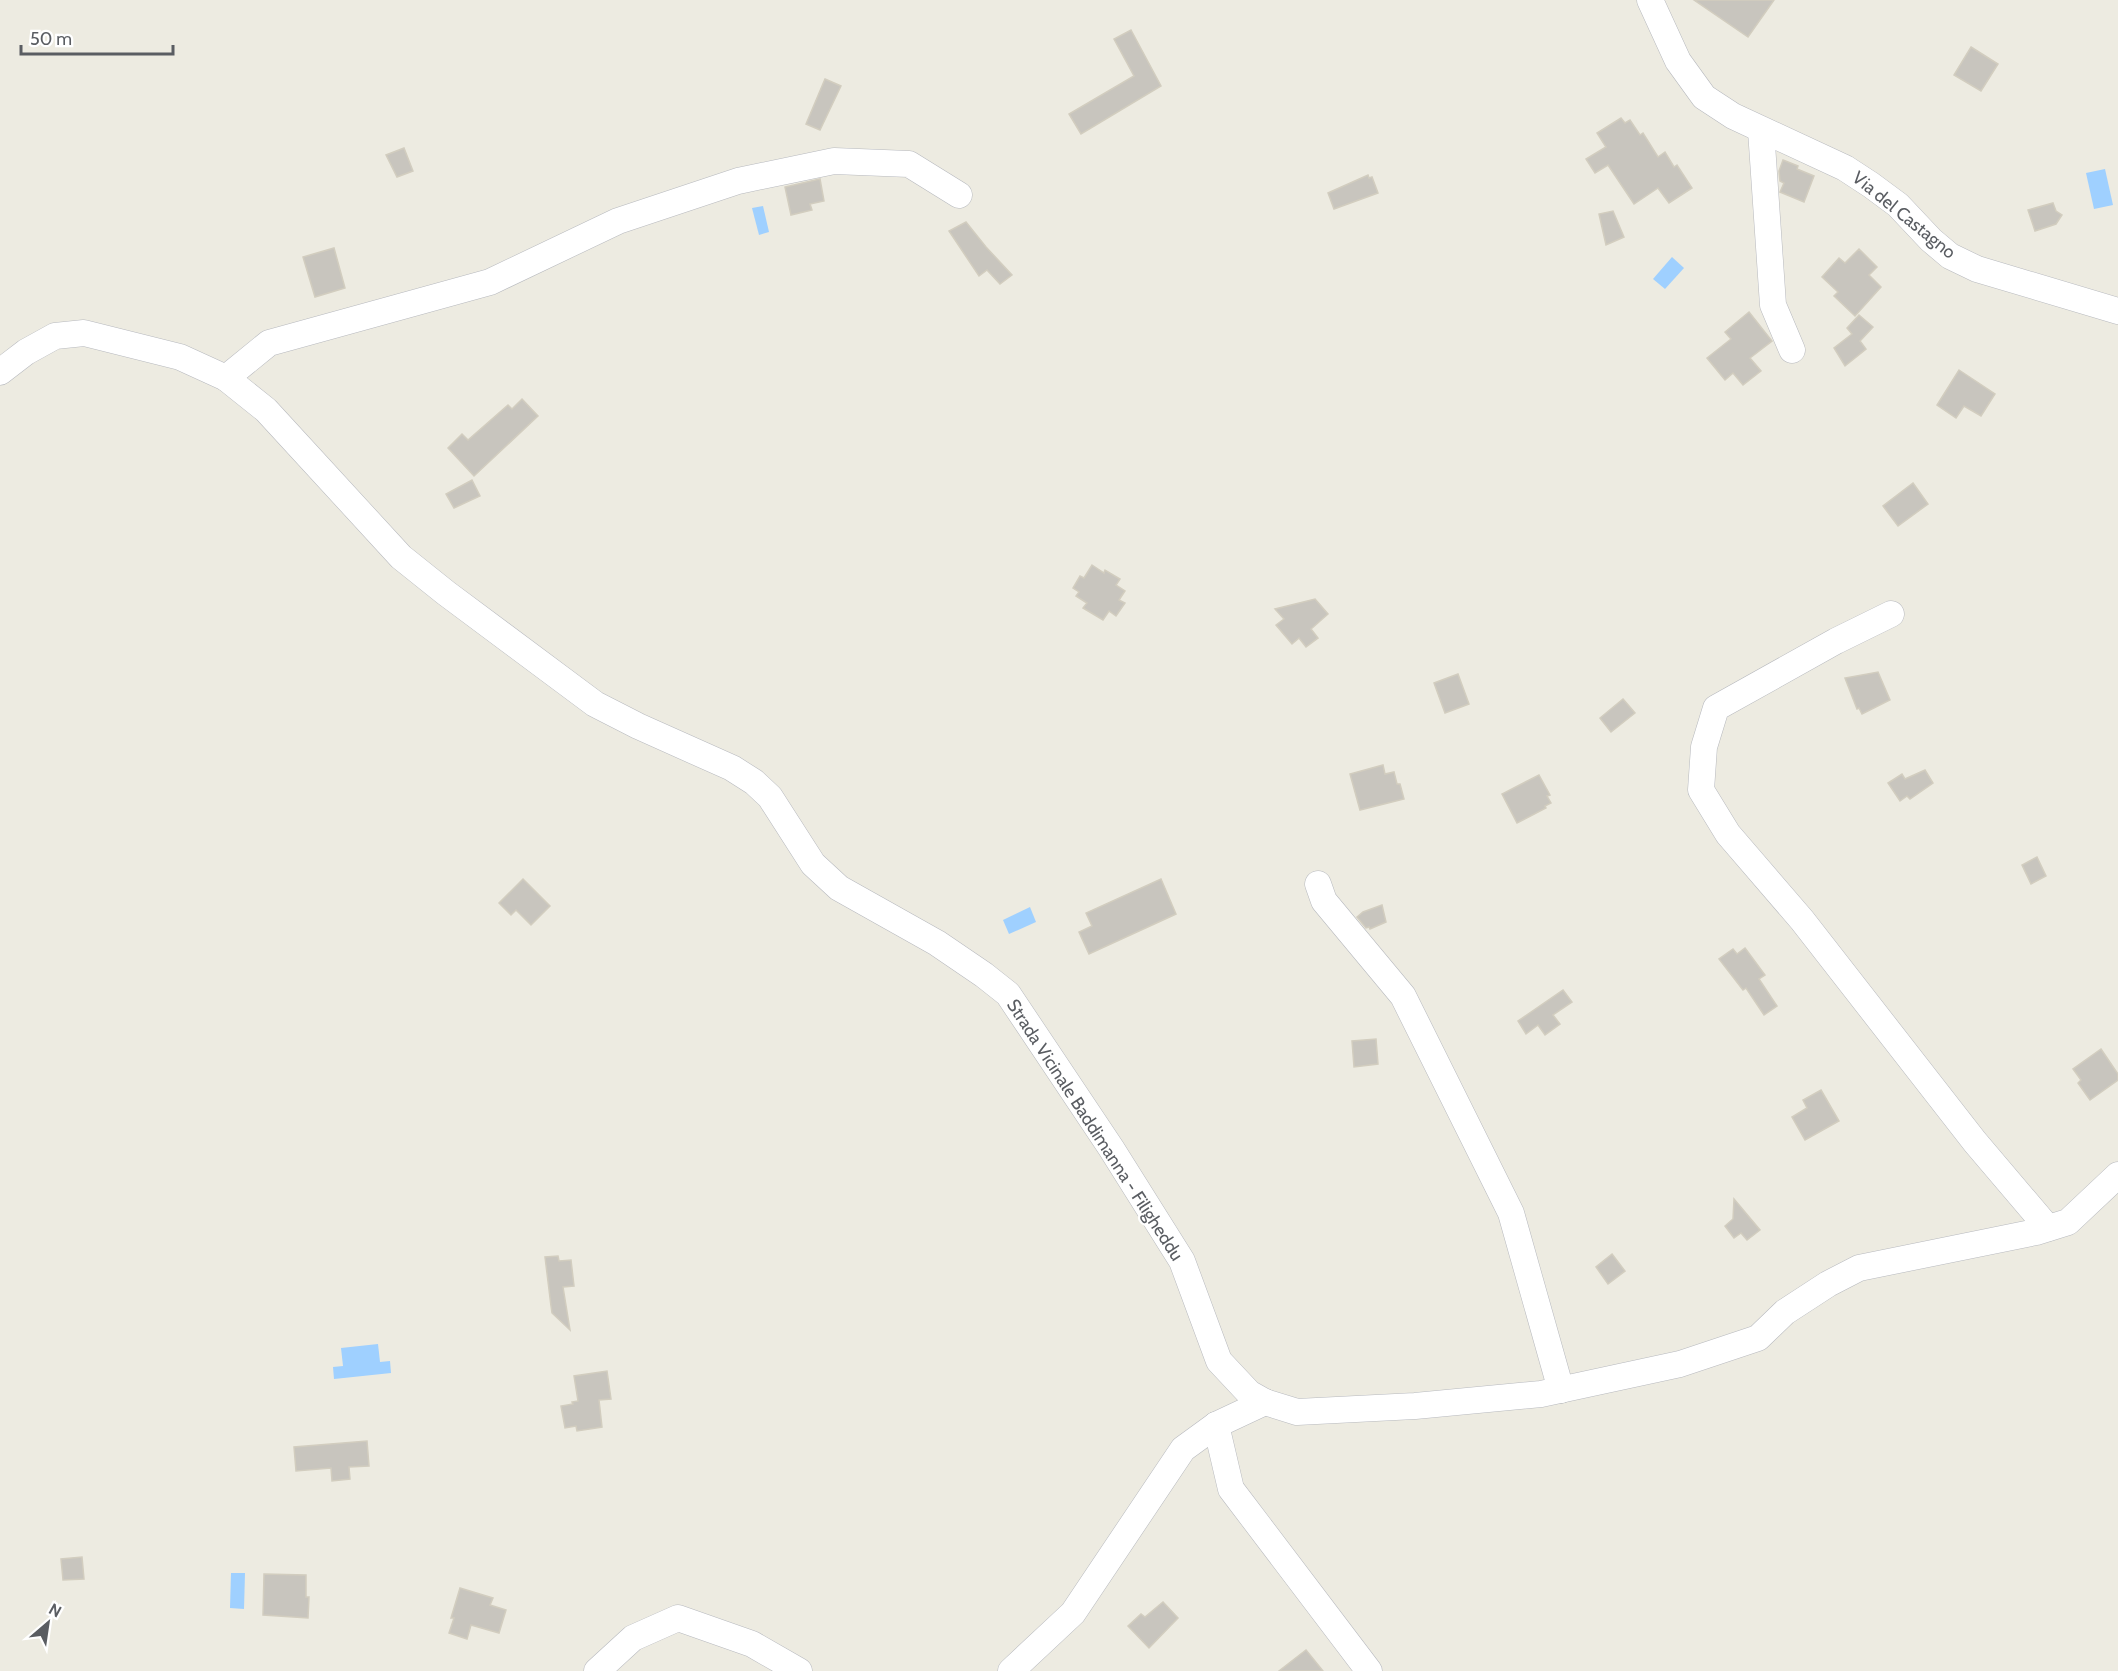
<svg xmlns="http://www.w3.org/2000/svg" width="2118" height="1671" viewBox="0 0 2118 1671" font-family="Cabin,sans-serif">
  <style>
    .water { fill: #9fd0ff }
    .building { fill: #c8c5be; stroke: #d2cdbf; stroke-width: 1.5 }
    .lines { fill: none; stroke-linecap: round; stroke-linejoin: round }
    .minor-casing { stroke: #b7b9be; stroke-width: 27 }
    .minor { stroke: #fff; stroke-width: 26 }
    .labels { text-anchor: middle; dominant-baseline: central; stroke-width: 4.5; stroke-linejoin: round; paint-order: stroke }
    .street-label { font-size: 18px; fill: #5a5d62; stroke: #fff }
  </style>
  <rect width="100%" height="100%" fill="#edebe1"/>
  <g class="water">
    <polygon points="2105,169 2113,205 2094,209 2086,173"/>
    <polygon points="763,206 769,232 759,235 752,208"/>
    <polygon points="1672,257 1684,268 1665,289 1653,279"/>
    <polygon points="1030,907 1036,922 1009,934 1003,920"/>
    <polygon points="378,1344 380,1362 390,1361 391,1373 334,1379 333,1367 343,1366 341,1348"/>
    <polygon points="231,1573 245,1573 244,1609 230,1608"/>
  </g>
  <g class="building">
    <polygon points="1694,0 1774,0 1748,37"/>
    <polygon points="1131,30 1161,86 1081,134 1069,114 1134,76 1114,39"/>
    <polygon points="1971,47 1998,64 1981,91 1954,75"/>
    <polygon points="825,79 841,86 820,130 806,124"/>
    <polygon points="1621,118 1625,123 1630,120 1640,135 1643,133 1658,157 1665,152 1674,167 1677,165 1692,188 1669,203 1658,188 1634,204 1608,165 1595,173 1586,159 1606,147 1597,133"/>
    <polygon points="404,148 413,171 397,177 386,155"/>
    <polygon points="1783,160 1798,166 1797,169 1814,176 1804,202 1780,192 1784,183 1780,181 1779,171"/>
    <polygon points="1368,175 1369,178 1372,177 1378,193 1334,209 1328,193"/>
    <polygon points="820,179 824,201 810,204 812,210 791,215 785,187"/>
    <polygon points="2053,203 2056,211 2062,215 2056,224 2035,231 2028,210"/>
    <polygon points="1613,211 1624,237 1606,245 1599,214"/>
    <polygon points="966,222 986,247 1012,275 1000,284 987,270 979,276 949,231"/>
    <polygon points="334,248 345,288 315,297 303,257"/>
    <polygon points="1859,249 1877,267 1869,275 1881,287 1855,316 1834,296 1838,292 1822,277 1839,258 1845,263"/>
    <polygon points="1749,312 1772,341 1750,358 1761,371 1743,385 1733,373 1725,380 1707,358 1731,339 1725,332"/>
    <polygon points="1859,315 1873,327 1860,341 1866,349 1845,366 1834,348 1852,334 1847,328"/>
    <polygon points="1959,370 1995,394 1981,416 1964,406 1956,418 1937,405"/>
    <polygon points="522,399 538,416 474,476 448,448 462,434 468,440 508,405 512,409"/>
    <polygon points="472,480 480,496 454,508 446,494"/>
    <polygon points="1913,483 1928,504 1898,526 1883,506"/>
    <polygon points="1092,565 1104,573 1105,570 1120,579 1116,585 1125,591 1119,600 1125,603 1116,616 1109,611 1103,620 1083,608 1087,603 1076,596 1079,592 1073,588 1080,576 1084,578"/>
    <polygon points="1315,599 1328,614 1311,629 1318,638 1306,647 1299,638 1292,644 1276,625 1284,619 1275,609"/>
    <polygon points="1878,672 1890,700 1862,714 1859,708 1857,709 1845,678"/>
    <polygon points="1458,674 1469,704 1445,713 1434,683"/>
    <polygon points="1623,699 1635,713 1611,732 1600,718"/>
    <polygon points="1383,765 1385,774 1394,772 1397,784 1400,784 1404,799 1360,810 1350,774"/>
    <polygon points="1925,770 1933,783 1910,799 1907,796 1900,801 1888,783 1902,774 1905,779"/>
    <polygon points="1539,775 1550,795 1547,796 1551,803 1545,806 1546,808 1517,823 1502,794"/>
    <polygon points="2037,857 2046,876 2031,884 2022,865"/>
    <polygon points="523,879 550,906 531,925 516,910 511,915 499,903"/>
    <polygon points="1161,879 1176,914 1089,954 1079,932 1092,926 1086,913"/>
    <polygon points="1382,905 1386,922 1370,929 1369,927 1366,928 1357,917 1363,912"/>
    <polygon points="1745,948 1765,975 1759,979 1777,1006 1764,1015 1746,988 1743,990 1719,959 1733,949 1737,954"/>
    <polygon points="1563,990 1572,1002 1553,1015 1560,1024 1545,1035 1538,1025 1526,1034 1518,1021"/>
    <polygon points="1376,1039 1378,1064 1354,1067 1352,1041"/>
    <polygon points="2101,1049 2118,1074 2118,1080 2090,1100 2078,1083 2081,1080 2073,1069"/>
    <polygon points="1821,1090 1839,1121 1805,1140 1792,1117 1807,1108 1803,1100"/>
    <polygon points="1734,1199 1760,1230 1747,1240 1741,1233 1734,1238 1725,1226 1733,1219"/>
    <polygon points="1612,1254 1625,1271 1608,1284 1596,1267"/>
    <polygon points="558,1256 559,1261 571,1260 574,1286 563,1287 570,1330 552,1313 551,1306 545,1257"/>
    <polygon points="607,1371 611,1399 599,1400 602,1427 577,1431 576,1426 565,1428 561,1406 573,1404 572,1402 578,1401 574,1376"/>
    <polygon points="367,1441 369,1466 349,1467 350,1479 332,1481 331,1468 296,1471 294,1447"/>
    <polygon points="82,1557 84,1579 63,1580 61,1559"/>
    <polygon points="264,1574 306,1575 306,1597 309,1597 308,1618 263,1615"/>
    <polygon points="460,1588 493,1598 490,1605 506,1610 499,1633 471,1625 467,1639 449,1633 454,1618 451,1618"/>
    <polygon points="1163,1602 1178,1618 1149,1648 1128,1626 1141,1614 1145,1617"/>
    <polygon points="1306,1650 1323,1671 1279,1671"/>
  </g>
  <g class="lines">
    <g class="minor-casing">
      <g id="minor">
        <polyline points="1650,0 1678,61 1704,97 1733,116 1845,168 1871,185 1898,205 1931,240 1950,256 1977,269 2118,311"/>
        <polyline points="1761,130 1773,305 1792,350"/>
        <polyline points="0,372 26,352 55,336 84,333 180,357 226,378 266,410 401,557 446,593 595,704 638,726 732,768 754,782 770,797 813,864 839,888 937,943 984,975 1008,994 1111,1148 1182,1261 1219,1361 1249,1393 1265,1402 1297,1412 1415,1406 1541,1394 1680,1364 1758,1338 1785,1312 1828,1284 1859,1268 2036,1232 2068,1222 2118,1175"/>
        <polyline points="226,378 269,343 490,282 618,221 738,181 834,161 909,164 959,195"/>
        <polyline points="1891,614 1836,641 1716,708 1704,747 1701,790 1728,834 1802,920 1975,1142 2048,1228"/>
        <polyline points="1318,884 1324,901 1403,996 1511,1213 1561,1390"/>
        <polyline points="1216,1425 1231,1489 1369,1671"/>
        <polyline points="597,1671 633,1638 678,1618 752,1644 799,1671"/>
        <polyline points="1011,1671 1073,1613 1183,1449 1216,1425 1265,1402"/>
      </g>
    </g>
    <use href="#minor" class="minor"/>
  </g>
  <g class="labels">
    <g class="street-label">
      <text transform="translate(1904 215) rotate(39)">Via del Castagno</text>
      <text transform="translate(1095 1130) rotate(57)">Strada Vicinale Baddimanna - Filigheddu</text>
    </g>
  </g>
  <g transform="translate(48 1623) rotate(29)" stroke="#ffffff" stroke-width="4.5" paint-order="stroke">
  <path d="M0-4.5L10 22L0 15L-10 22Z" fill="#5a5d62"/>
  <text y="-9" font-size="16" font-weight="bold" text-anchor="middle" fill="#5a5d62">N</text>
  </g>
  <path d="M21 45v9h152v-9" fill="none" stroke="#5a5d62" stroke-width="3"/>
  <text x="30" y="45" font-size="18" fill="#5a5d62" stroke="#ffffff" stroke-width="4.5" paint-order="stroke">50 m</text>
</svg>
